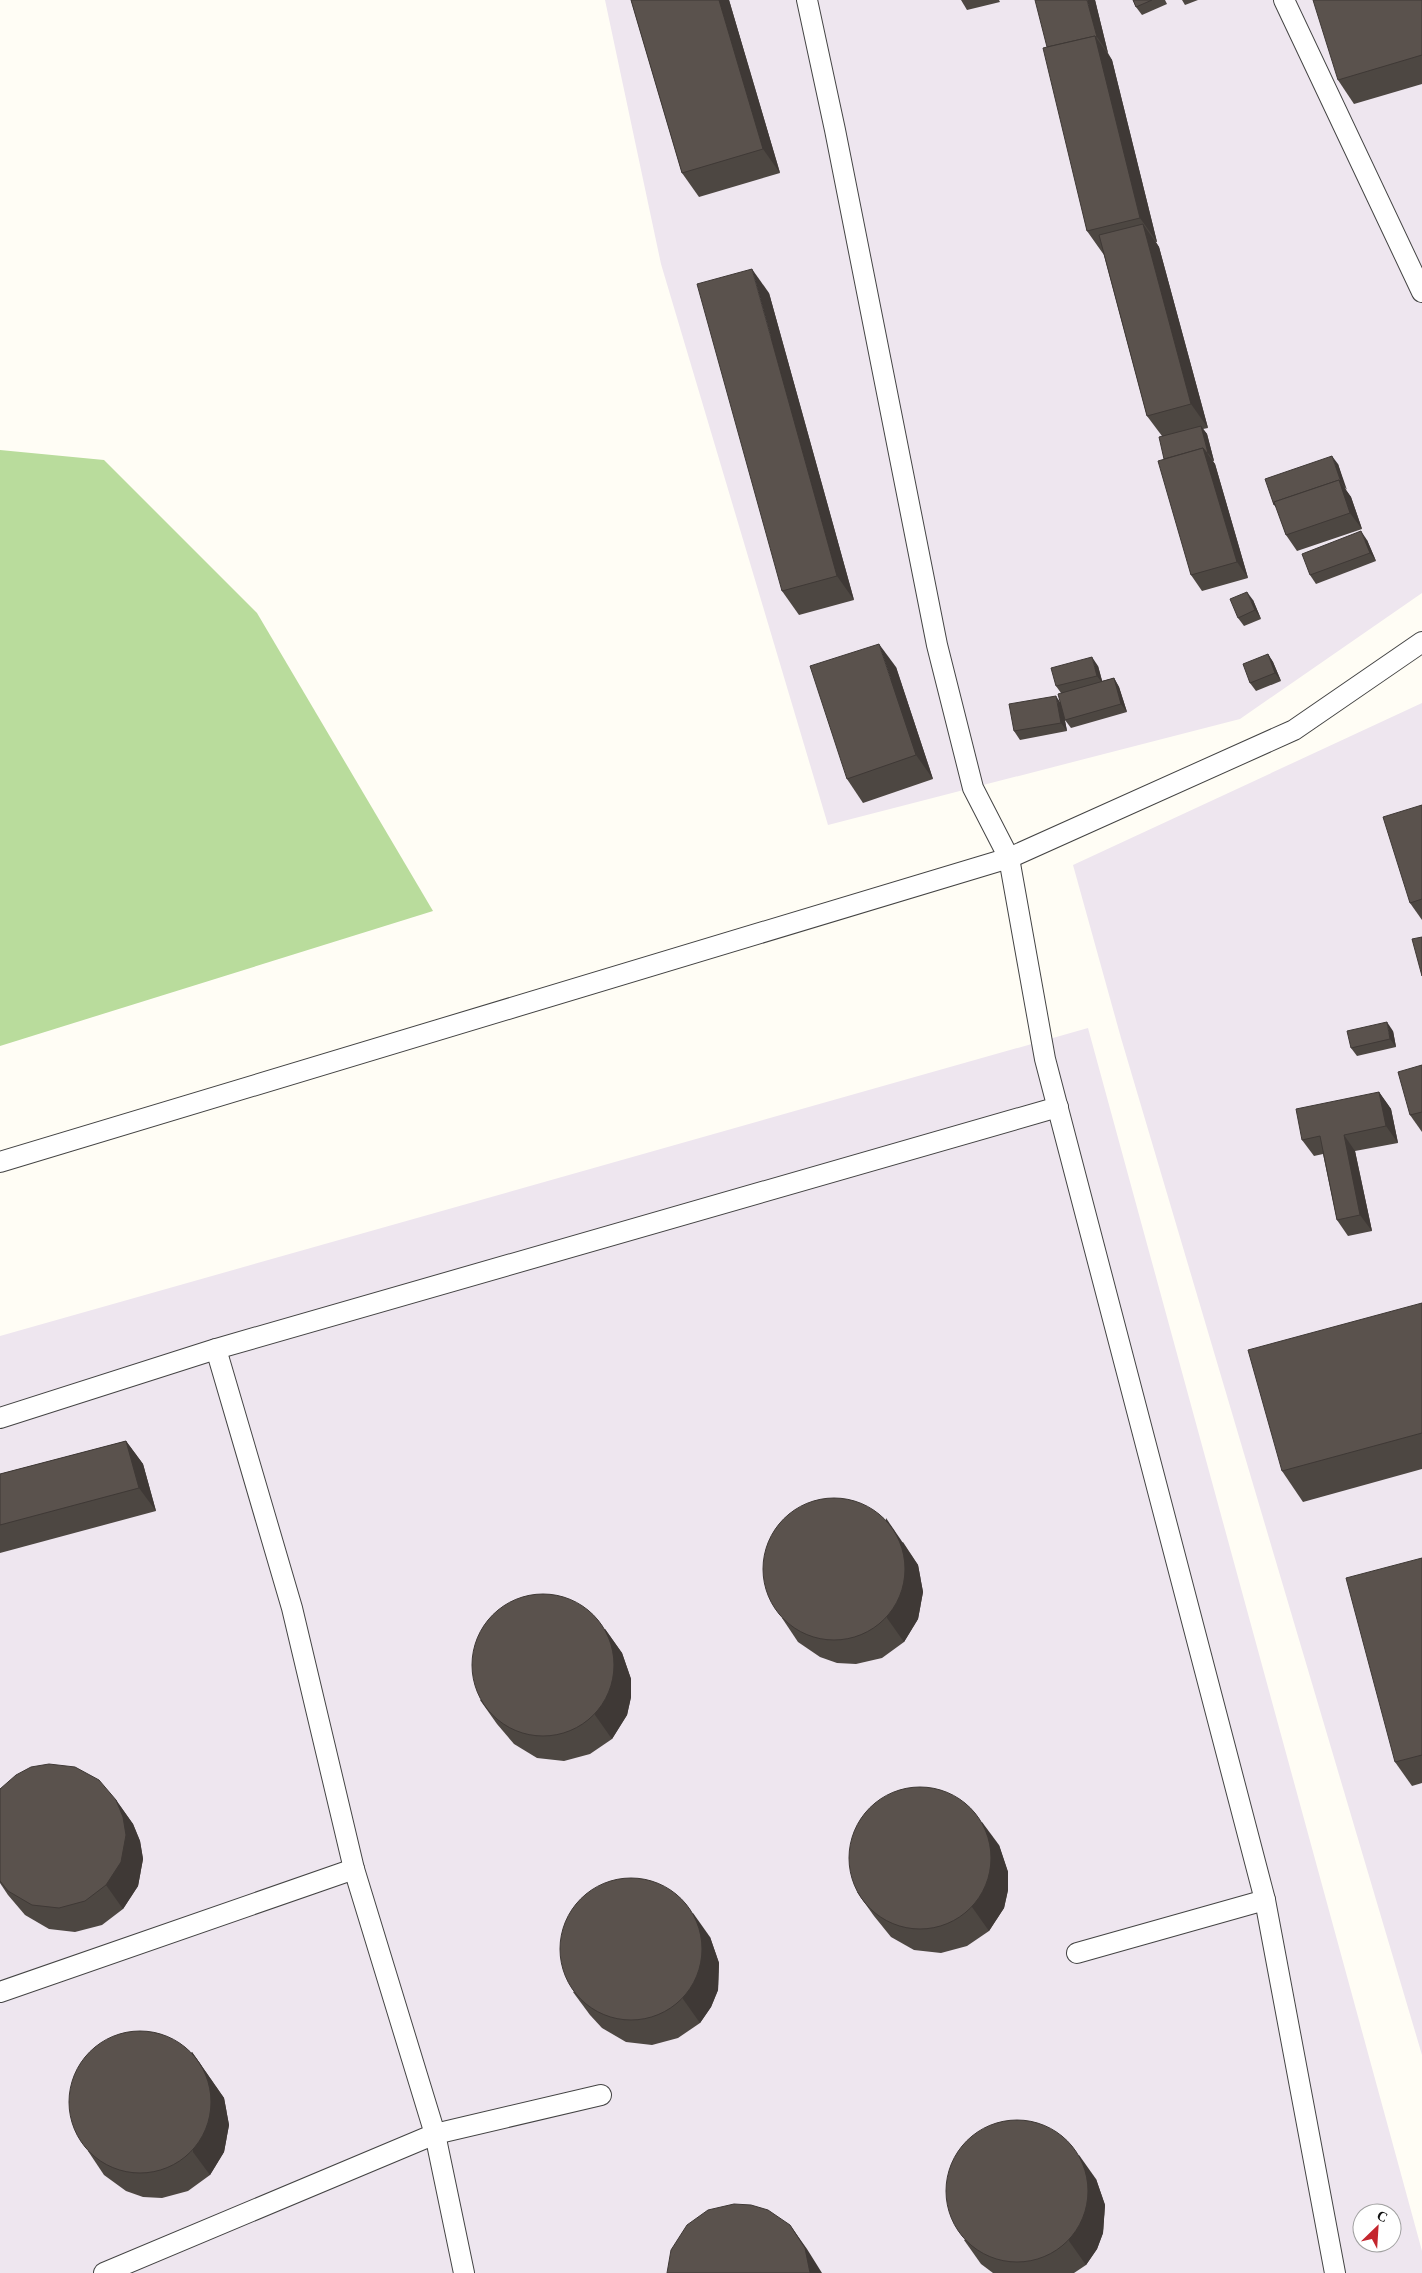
<svg xmlns="http://www.w3.org/2000/svg" width="1422" height="2273" viewBox="0 0 1422 2273" font-family="'Libre Baskerville',serif">
  <style>
    .industrial { fill: #eee6ef; fill-rule: evenodd }
    .forest { fill: #b9dc9c }
    .lines { fill: none; stroke-linecap: round; stroke-linejoin: round }
    .lane-casing { stroke: #444; stroke-width: 22 }
    .lane { stroke: #fff; stroke-width: 20 }
    .wall { fill: #4d4742 }
    .shaded-wall { fill: #3f3936 }
    .building { fill: #5a524d; stroke: #3f3936 }
  </style>
  <rect width="100%" height="100%" fill="#fffdf5"/>
  <g class="industrial">
    <polygon points="605,0 1422,0 1422,593 1240,719 828,825 661,264"/>
    <polygon points="1422,703 1422,2055 1121,1038 1073,865"/>
    <path d="M1088 1028 1422 2251V2273H0V1336ZM1362 2213H1392V2243H1362Z"/>
  </g>
  <polygon class="forest" points="0,450 104,460 257,613 433,911 0,1046"/>
  <g class="lines">
    <g class="lane-casing">
      <g id="lane">
        <polyline points="807,0 835,130 937,645 973,788 1009,858 1045,1059 1265,1900 1335,2273"/>
        <polyline points="1284,0 1422,292"/>
        <polyline points="0,1162 1009,858 1294,730 1422,642"/>
        <polyline points="216,1349 292,1608 354,1869 435,2134 464,2273"/>
        <polyline points="0,1418 216,1349 1058,1107"/>
        <polyline points="1077,1953 1265,1900"/>
        <polyline points="0,1992 354,1869"/>
        <polyline points="104,2273 435,2134 601,2095"/>
      </g>
    </g>
    <use href="#lane" class="lane"/>
  </g>
  <g class="wall">
    <polygon points="631,0 729,0 780,173 699,197 682,173"/>
    <polygon points="961,0 999,0 1000,2 967,10"/>
    <polygon points="1095,0 1108,53 1112,60 1157,242 1156,242 1159,247 1208,428 1203,429 1207,434 1214,461 1213,461 1215,464 1248,578 1202,591 1191,575 1164,459 1162,436 1147,416 1104,255 1087,231 1047,47"/>
    <polygon points="1133,0 1165,0 1167,4 1142,15 1136,7"/>
    <polygon points="1182,0 1198,0 1185,5"/>
    <polygon points="1422,0 1422,84 1354,104 1338,80"/>
    <polygon points="769,293 854,600 799,615 782,591"/>
    <polygon points="1338,464 1346,490 1351,497 1362,529 1297,551 1286,535 1277,508 1274,505"/>
    <polygon points="1367,540 1376,561 1316,584 1310,575"/>
    <polygon points="1253,600 1261,619 1244,626 1238,618"/>
    <polygon points="1268,654 1273,662 1281,681 1256,691 1250,683"/>
    <polygon points="1098,666 1102,681 1114,678 1119,687 1127,712 1071,728 1065,720 1064,716 1067,731 1020,740 1014,731 1060,702 1061,693 1056,686"/>
    <polygon points="896,667 933,779 863,803 847,779"/>
    <polygon points="1422,805 1422,920 1410,903"/>
    <polygon points="1393,1031 1396,1047 1357,1056 1351,1048"/>
    <polygon points="1422,1065 1422,1132 1410,1115"/>
    <polygon points="1379,1092 1391,1109 1398,1143 1355,1151 1372,1231 1348,1236 1337,1220 1323,1154 1314,1156 1302,1140"/>
    <polygon points="1422,1303 1422,1469 1303,1502 1282,1471"/>
    <polygon points="126,1441 143,1464 156,1511 0,1553 0,1474"/>
    <polygon points="903,1542 918,1565 923,1592 918,1619 904,1642 882,1658 856,1664 837,1663 820,1657 798,1642 782,1618"/>
    <polygon points="1422,1558 1422,1783 1412,1786 1395,1762"/>
    <polygon points="605,1629 622,1653 631,1679 631,1697 627,1715 612,1739 590,1754 564,1761 537,1758 514,1744 497,1724 480,1700"/>
    <polygon points="0,1789 116,1800 133,1824 140,1841 143,1859 138,1886 123,1909 102,1925 75,1932 49,1929 25,1915 8,1895 0,1883"/>
    <polygon points="999,1845 1008,1872 1008,1890 1004,1908 989,1931 967,1946 941,1953 914,1950 891,1937 874,1916 857,1892"/>
    <polygon points="710,1937 719,1963 718,1990 711,2007 700,2023 678,2038 652,2045 626,2042 602,2028 590,2015 573,1992"/>
    <polygon points="192,2052 224,2098 229,2125 224,2152 210,2175 188,2191 162,2198 143,2197 126,2191 104,2175 88,2151"/>
    <polygon points="1096,2179 1105,2205 1103,2233 1097,2249 1086,2265 1074,2273 993,2273 981,2264 964,2240"/>
  </g>
  <g class="shaded-wall">
    <polygon points="719,0 729,0 780,173 763,149"/>
    <polygon points="1087,0 1095,0 1108,53 1097,37"/>
    <polygon points="1095,36 1112,60 1157,242 1140,218"/>
    <polygon points="1143,224 1159,247 1208,428 1191,404"/>
    <polygon points="752,269 769,293 854,600 837,576"/>
    <polygon points="1201,426 1207,434 1214,461 1208,453"/>
    <polygon points="1203,448 1215,464 1248,578 1237,562"/>
    <polygon points="1332,456 1338,464 1347,490 1341,482"/>
    <polygon points="1339,480 1351,497 1362,529 1350,513"/>
    <polygon points="1361,531 1367,540 1376,561 1370,553"/>
    <polygon points="1247,592 1253,600 1261,619 1255,610"/>
    <polygon points="879,644 896,667 933,779 916,755"/>
    <polygon points="1268,654 1273,662 1281,681 1275,673"/>
    <polygon points="1092,657 1098,666 1103,684 1097,676"/>
    <polygon points="1114,678 1119,687 1127,712 1121,704"/>
    <polygon points="1056,696 1062,705 1067,731 1061,723"/>
    <polygon points="1387,1022 1393,1031 1396,1047 1390,1039"/>
    <polygon points="1379,1092 1391,1109 1398,1143 1386,1126"/>
    <polygon points="1344,1135 1355,1151 1372,1231 1360,1215"/>
    <polygon points="126,1441 143,1464 156,1511 139,1488"/>
    <polygon points="886,1518 918,1565 923,1592 918,1619 904,1642 887,1618"/>
    <polygon points="605,1629 622,1653 631,1679 631,1697 627,1715 612,1739 595,1715"/>
    <polygon points="116,1800 133,1824 140,1841 143,1859 138,1886 123,1909 106,1885"/>
    <polygon points="982,1822 999,1845 1008,1872 1008,1890 1004,1908 989,1931 972,1907"/>
    <polygon points="693,1913 710,1937 719,1963 718,1990 711,2007 700,2023 683,1999"/>
    <polygon points="192,2052 224,2098 229,2125 224,2152 210,2175 193,2152"/>
    <polygon points="1079,2155 1096,2179 1105,2205 1103,2233 1097,2249 1086,2265 1069,2241"/>
    <polygon points="790,2225 807,2249 822,2273 810,2273"/>
  </g>
  <g class="building">
    <polygon points="631,0 719,0 763,149 682,173"/>
    <polygon points="1035,0 1087,0 1097,37 1096,37 1095,36 1047,47"/>
    <polygon points="1133,0 1152,0 1136,7"/>
    <polygon points="1313,0 1422,0 1422,55 1338,80"/>
    <polygon points="1095,36 1140,218 1087,231 1043,48"/>
    <polygon points="1143,224 1191,404 1147,416 1099,235"/>
    <polygon points="752,269 837,576 782,591 697,284"/>
    <polygon points="1201,426 1208,453 1207,453 1203,448 1164,459 1159,437"/>
    <polygon points="1203,448 1237,562 1191,575 1158,461"/>
    <polygon points="1332,456 1341,482 1339,480 1274,502 1275,504 1274,505 1265,479"/>
    <polygon points="1339,480 1350,513 1286,535 1274,502"/>
    <polygon points="1361,531 1370,553 1310,575 1302,554"/>
    <polygon points="1247,592 1255,610 1238,618 1230,599"/>
    <polygon points="879,644 916,755 847,779 810,666"/>
    <polygon points="1268,654 1275,673 1250,683 1243,664"/>
    <polygon points="1092,657 1097,676 1056,686 1051,668"/>
    <polygon points="1114,678 1121,704 1065,720 1058,694"/>
    <polygon points="1056,696 1061,723 1014,731 1009,704"/>
    <polygon points="1422,805 1422,899 1410,903 1383,817"/>
    <polygon points="1422,937 1422,976 1412,939"/>
    <polygon points="1387,1022 1390,1039 1351,1048 1347,1031"/>
    <polygon points="1422,1065 1422,1112 1410,1115 1398,1072"/>
    <polygon points="1379,1092 1386,1126 1344,1135 1360,1215 1337,1220 1320,1136 1302,1140 1296,1109"/>
    <polygon points="1422,1303 1422,1433 1282,1471 1248,1350"/>
    <polygon points="126,1441 139,1488 0,1525 0,1474"/>
    <circle cx="834" cy="1569" r="71"/>
    <polygon points="1422,1558 1422,1755 1395,1762 1346,1578"/>
    <circle cx="543" cy="1665" r="71"/>
    <polygon points="49,1764 75,1767 99,1780 116,1800 123,1817 126,1835 121,1862 106,1885 85,1901 59,1908 32,1905 8,1891 0,1881 0,1789 16,1775 31,1767"/>
    <circle cx="920" cy="1858" r="71"/>
    <circle cx="631" cy="1949" r="71"/>
    <circle cx="140" cy="2102" r="71"/>
    <circle cx="1017" cy="2191" r="71"/>
    <polygon points="734,2204 751,2205 768,2210 790,2225 805,2248 810,2273 667,2273 671,2250 687,2225 708,2210"/>
  </g>
  <g transform="translate(1377 2228) rotate(25)"><circle r="24" fill="#ffffff" stroke="#a0a0a0"/>
  <path d="M0-4L9 19L0 12L-9 19Z" fill="#c4262e"/>
  <text y="-8" font-size="14" font-weight="bold" text-anchor="middle" fill="#111111">С</text>
  </g>
</svg>
